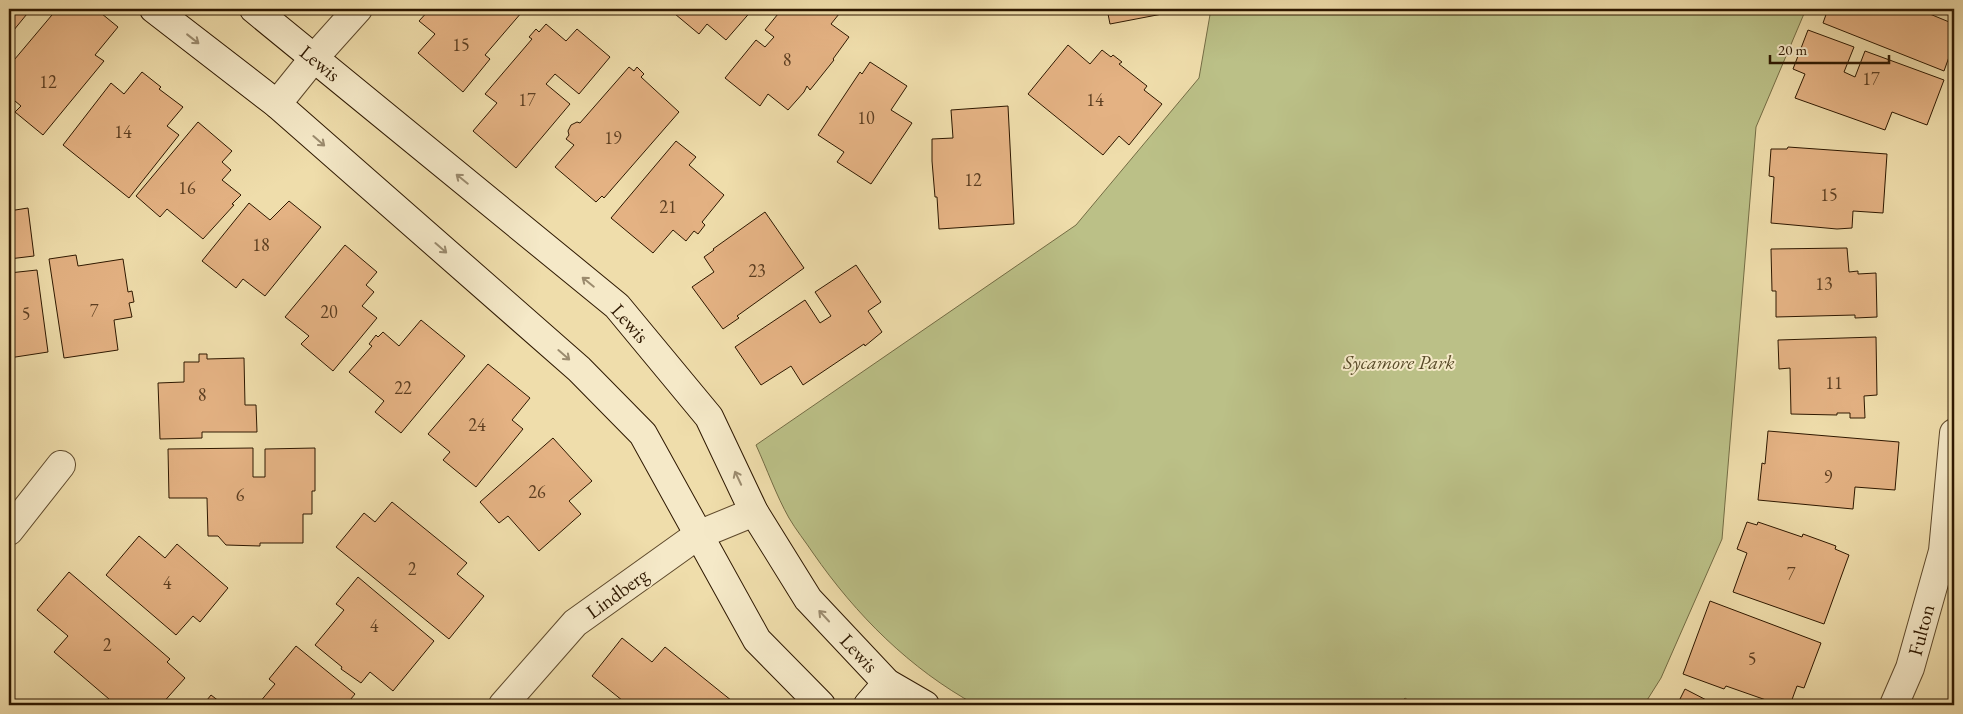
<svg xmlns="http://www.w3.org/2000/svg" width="1963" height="714" viewBox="0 0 1963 714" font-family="'EB Garamond',serif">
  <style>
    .green { fill: #bbc087; stroke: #746c44 }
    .building { fill: #e4b283; stroke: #2e1800 }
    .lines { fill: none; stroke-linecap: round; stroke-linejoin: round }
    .street-casing { stroke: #5e492b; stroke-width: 30 }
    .secondary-casing { stroke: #2e1800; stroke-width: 30 }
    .street { stroke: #f5e9c8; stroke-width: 28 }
    .secondary { stroke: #f5e9c8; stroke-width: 28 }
    .oneway { stroke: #9b8b6e }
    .labels { text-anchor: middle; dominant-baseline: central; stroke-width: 4; stroke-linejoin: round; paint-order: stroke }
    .number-label { font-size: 18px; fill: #5c3e21 }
    .street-label { font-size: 20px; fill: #2e1800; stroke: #f5e9c8 }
    .park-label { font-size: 20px; font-style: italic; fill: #584a28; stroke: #f5e9c8 }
  </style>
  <rect width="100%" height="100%" fill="#efddab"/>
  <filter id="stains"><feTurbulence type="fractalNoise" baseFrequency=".004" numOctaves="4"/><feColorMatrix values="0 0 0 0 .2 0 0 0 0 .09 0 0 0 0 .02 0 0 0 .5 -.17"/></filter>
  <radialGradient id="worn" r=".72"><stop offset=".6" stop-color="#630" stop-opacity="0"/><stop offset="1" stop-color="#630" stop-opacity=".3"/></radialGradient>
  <path class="green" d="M1211 9H1806L1756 127 1722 539 1661 678 1644 705H1415L1405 698 1398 705H976C910 669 856 615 813 553 805 541 796 530 789 518 776 495 767 469 756 445L1076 225 1199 78Z"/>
  <g class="building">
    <polygon points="9,9 31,9 9,36"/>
    <polygon points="57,9 96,9 118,27 95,55 104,61 43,135 15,112 21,106 9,96 9,66"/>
    <polygon points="430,9 518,9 522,12 485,55 490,59 463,92 418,53 435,34 419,21"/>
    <polygon points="669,9 753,9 726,40 707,24 699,34"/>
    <polygon points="782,9 843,9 831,24 849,37 833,59 834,60 810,90 807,86 804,92 788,110 768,94 760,106 725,78 756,40 765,47 774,37 765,30"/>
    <polygon points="1107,9 1183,9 1183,10 1110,24"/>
    <polygon points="1828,9 1926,9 1925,12 1954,24 1954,43 1944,71 1823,23"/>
    <polygon points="546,24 566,41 577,29 610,57 579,94 555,74 546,84 570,104 516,168 473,131 497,103 485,94 532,39 529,37 536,29 539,32"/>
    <polygon points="1808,30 1854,47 1844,72 1855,77 1865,51 1944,80 1927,125 1892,112 1885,130 1795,98 1805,74 1793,69"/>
    <polygon points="1068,45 1090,64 1102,50 1111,57 1113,55 1122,62 1119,64 1147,86 1144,90 1162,104 1129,145 1119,136 1103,155 1028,94"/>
    <polygon points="870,62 907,86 891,110 912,123 871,184 837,162 844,152 818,135 860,72 862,74"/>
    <polygon points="629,67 634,71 637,67 644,74 641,77 679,112 604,198 602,196 596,202 555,167 574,145 566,139 569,135 568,131 571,125 577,122 580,123"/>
    <polygon points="142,72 161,87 159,89 183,107 167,126 179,135 129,198 63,145 111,83 124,94"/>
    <polygon points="1008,106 1014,224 939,229 937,197 935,197 932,161 932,139 953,138 951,110"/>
    <polygon points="198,122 232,151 222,162 231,170 222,180 241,195 232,204 234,205 203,239 167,209 160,217 136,196"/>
    <polygon points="676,141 696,157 689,165 724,195 702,222 705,225 698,234 694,231 686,241 673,230 653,253 611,218"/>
    <polygon points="1788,147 1887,154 1883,213 1853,211 1852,228 1837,229 1771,223 1774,177 1769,176 1771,149 1787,149"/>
    <polygon points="289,201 321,227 265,296 243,279 236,288 202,261 249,203 270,220"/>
    <polygon points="28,208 34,256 9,259 9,211"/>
    <polygon points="765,212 804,268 737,316 739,318 723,329 692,287 714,272 704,257 714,250 713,249"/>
    <polygon points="345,245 377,272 366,285 374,292 362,306 377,318 333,371 301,344 309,336 285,317"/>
    <polygon points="1847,248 1849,272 1858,271 1858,274 1876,273 1877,317 1855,318 1855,315 1776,317 1776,291 1772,291 1771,249"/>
    <polygon points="76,255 78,266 123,259 128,292 132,291 134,302 129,303 132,317 114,320 118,350 64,358 49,259"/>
    <polygon points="856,265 881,302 868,311 882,332 865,346 864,344 803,385 791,366 761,385 735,347 805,300 820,323 831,316 815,292"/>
    <polygon points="37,270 48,352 9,358 9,273"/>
    <polygon points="421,320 465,356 401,433 375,412 384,401 349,372 372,346 369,344 376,335 378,337 383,332 399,346"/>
    <polygon points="1876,337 1877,395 1864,396 1865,418 1850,418 1850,413 1837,413 1837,415 1791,414 1790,368 1779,369 1778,340"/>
    <polygon points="199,354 207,354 207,359 244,358 245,405 256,405 257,432 202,432 202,438 160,439 158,383 184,382 184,362 199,362"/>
    <polygon points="488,364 530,398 512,420 523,429 476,487 443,460 450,452 428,434"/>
    <polygon points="1768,431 1899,442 1895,490 1855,487 1853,509 1758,500 1762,463 1765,464"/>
    <polygon points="553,438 592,481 569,501 581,514 539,551 508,516 499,523 480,502"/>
    <polygon points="253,448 253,477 265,477 265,449 315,448 315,491 312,491 312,514 303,514 303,543 260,543 260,546 226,545 218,536 208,536 207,498 169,498 168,449"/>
    <polygon points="392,502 467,563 457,574 484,596 449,639 336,547 364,513 375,522"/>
    <polygon points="1747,522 1757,525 1758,522 1802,537 1803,534 1836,546 1835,549 1849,555 1824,624 1733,592 1747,553 1737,549"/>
    <polygon points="139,536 165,558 177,544 228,588 200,622 193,616 176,635 106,575"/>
    <polygon points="69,572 170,659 167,662 185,678 161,705 116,705 54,652 68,636 37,610"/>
    <polygon points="358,577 434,641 393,691 370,672 361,683 341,669 342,667 315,645 344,610 336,604"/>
    <polygon points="1710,601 1821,643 1804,688 1797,686 1790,705 1774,705 1766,702 1766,700 1726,686 1724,689 1683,674"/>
    <polygon points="622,638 652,662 665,647 737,705 628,705 592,676"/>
    <polygon points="296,646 355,694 346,705 261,705 259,703 275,684 269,679"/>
    <polygon points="1685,689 1716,705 1677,705"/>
    <polygon points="211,695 224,705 203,705"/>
  </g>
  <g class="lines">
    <g class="street-casing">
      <g id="street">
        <polyline points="277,104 314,58 358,9"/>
        <polyline points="9,531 61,465"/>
        <polyline points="503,705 575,623 698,535 754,512"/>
        <polyline points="1894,705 1910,668 1943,551 1954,433"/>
      </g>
    </g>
    <g class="secondary-casing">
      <g id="secondary">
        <polyline points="154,9 277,104 579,369 643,434 757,640 821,705"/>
        <polyline points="254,9 617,306 709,417 754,512 808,599 887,683 925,705"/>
        <polyline points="868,705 887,683"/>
      </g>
    </g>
    <use href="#street" class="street"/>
    <use href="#secondary" class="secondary"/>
  </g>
  <defs><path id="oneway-shaft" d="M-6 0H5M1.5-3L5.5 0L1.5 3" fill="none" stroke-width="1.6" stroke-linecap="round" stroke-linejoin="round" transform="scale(1.25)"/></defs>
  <g class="oneway">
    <use href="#oneway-shaft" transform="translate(193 39) rotate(38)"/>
    <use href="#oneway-shaft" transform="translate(319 141) rotate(41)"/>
    <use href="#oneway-shaft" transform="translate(462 179) rotate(-141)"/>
    <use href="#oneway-shaft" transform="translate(441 248) rotate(41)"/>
    <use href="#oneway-shaft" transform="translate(588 282) rotate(-141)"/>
    <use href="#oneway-shaft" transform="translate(564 355) rotate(41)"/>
    <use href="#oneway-shaft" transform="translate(738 478) rotate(-115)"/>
    <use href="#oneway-shaft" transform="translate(824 616) rotate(-133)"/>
  </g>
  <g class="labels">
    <g class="number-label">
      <text x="461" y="44">15</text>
      <text x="787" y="59">8</text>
      <text x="1871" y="78">17</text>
      <text x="48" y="81">12</text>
      <text x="527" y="99">17</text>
      <text x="1095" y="99">14</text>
      <text x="866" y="117">10</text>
      <text x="123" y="131">14</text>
      <text x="613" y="137">19</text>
      <text x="973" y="179">12</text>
      <text x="187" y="187">16</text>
      <text x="1829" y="194">15</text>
      <text x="668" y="206">21</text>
      <text x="261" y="244">18</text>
      <text x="757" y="270">23</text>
      <text x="1824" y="283">13</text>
      <text x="94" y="310">7</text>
      <text x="329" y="311">20</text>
      <text x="26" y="313">5</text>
      <text x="1834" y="382">11</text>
      <text x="403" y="387">22</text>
      <text x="202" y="394">8</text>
      <text x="477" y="424">24</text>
      <text x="1828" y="476">9</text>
      <text x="537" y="491">26</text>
      <text x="240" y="494">6</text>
      <text x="412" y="568">2</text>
      <text x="1791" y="573">7</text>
      <text x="167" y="582">4</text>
      <text x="374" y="625">4</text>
      <text x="107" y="644">2</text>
      <text x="1752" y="658">5</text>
    </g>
    <g class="street-label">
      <text transform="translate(320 63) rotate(39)">Lewis</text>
      <text transform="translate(630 323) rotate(48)">Lewis</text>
      <text transform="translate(617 593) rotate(-36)">Lindberg</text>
      <text transform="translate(1921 630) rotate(-75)">Fulton</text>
      <text transform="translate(859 653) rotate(47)">Lewis</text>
    </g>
    <g class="park-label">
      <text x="1399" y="362">Sycamore Park</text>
    </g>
  </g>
  <rect width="1963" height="714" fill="none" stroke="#efddab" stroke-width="30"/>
  <rect x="10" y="10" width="1943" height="694" fill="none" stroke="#2e1800" stroke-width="2.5"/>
  <rect x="15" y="15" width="1933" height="684" fill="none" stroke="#2e1800"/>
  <path d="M1770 55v8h119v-8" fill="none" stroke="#2e1800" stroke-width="2.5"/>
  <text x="1778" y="55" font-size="15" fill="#2e1800" stroke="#f5e9c8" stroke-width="4" paint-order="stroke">20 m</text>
  <rect width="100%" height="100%" filter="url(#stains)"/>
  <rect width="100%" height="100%" fill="url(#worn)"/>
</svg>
